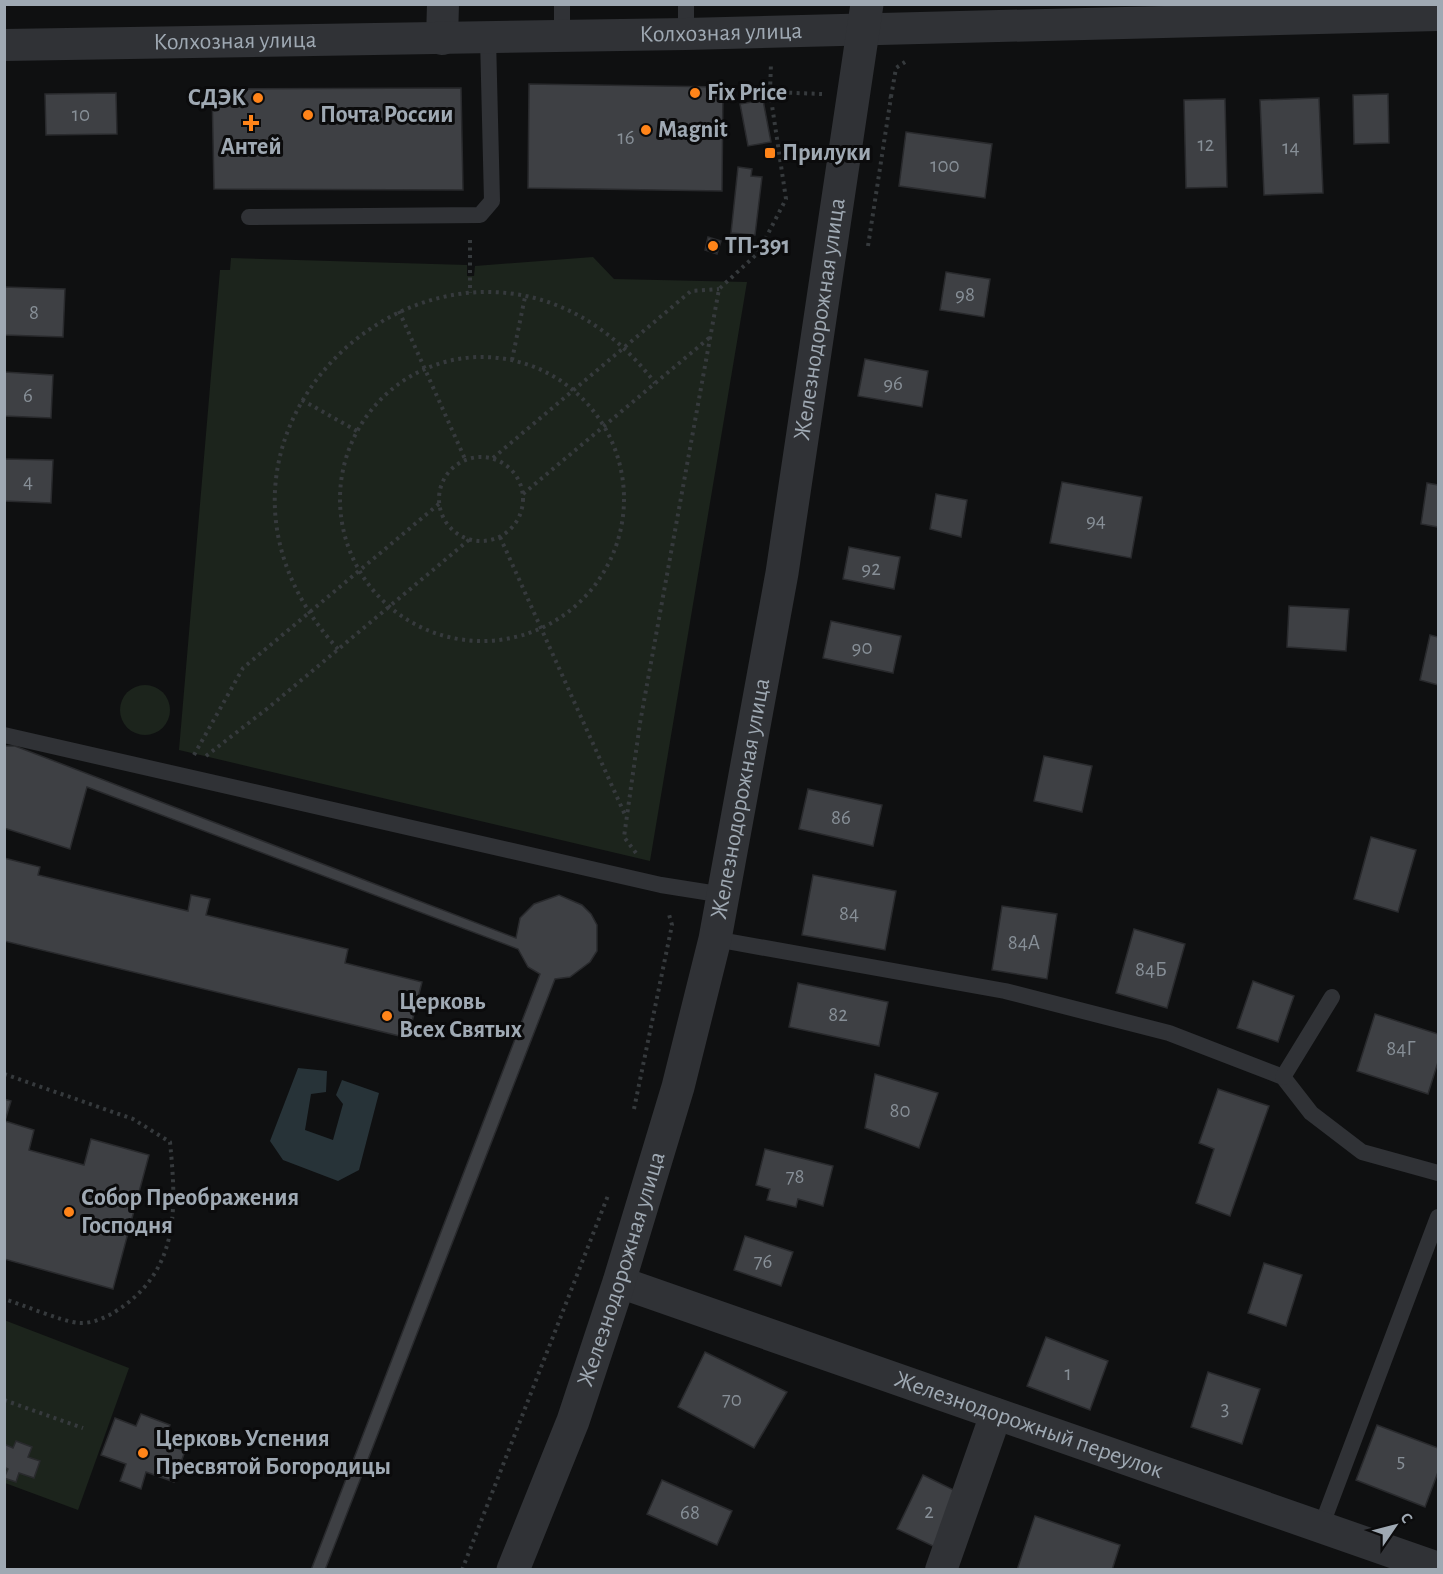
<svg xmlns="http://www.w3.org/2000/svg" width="1443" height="1574" viewBox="0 0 1443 1574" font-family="'Alegreya Sans',sans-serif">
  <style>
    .green { fill: #1c241c }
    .water { fill: #273338 }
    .building { fill: #3e4044; stroke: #292a2d; stroke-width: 1.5 }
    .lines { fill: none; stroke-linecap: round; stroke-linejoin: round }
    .path { stroke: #363a3d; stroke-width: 4; stroke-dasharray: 3 4.5; stroke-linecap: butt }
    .service { stroke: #303236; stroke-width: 16 }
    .minor { stroke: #303236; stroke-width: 32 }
    .tertiary { stroke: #303236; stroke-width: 33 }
    .poi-dot { fill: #ff8419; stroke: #0b0b0c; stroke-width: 2 }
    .labels { text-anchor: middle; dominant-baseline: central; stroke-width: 6; stroke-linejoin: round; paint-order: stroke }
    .number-label { font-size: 21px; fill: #878f97 }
    .street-label { font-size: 24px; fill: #9fa9b3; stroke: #0b0b0c }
    .poi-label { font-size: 24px; font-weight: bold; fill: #9fa9b3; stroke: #0b0b0c; text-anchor: start }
  </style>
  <rect width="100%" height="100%" fill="#0f1011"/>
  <g class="green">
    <polygon points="593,257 614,279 747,282 650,861 179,750 220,270 230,270 231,258 467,265 467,276 474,276 475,266"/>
    <circle cx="145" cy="710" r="25"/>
    <polygon points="4,1320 129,1368 78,1510 5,1483"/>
  </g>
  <polygon class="water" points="298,1068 327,1071 326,1092 311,1094 305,1130 333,1140 343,1104 336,1095 342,1080 379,1093 359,1170 338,1181 283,1160 270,1141"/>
  <g class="building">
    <polygon points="529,84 723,87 722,191 528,188"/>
    <polygon points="461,88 463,190 214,189 212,89"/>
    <polygon points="116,93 117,134 46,135 45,94"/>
    <polygon points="1388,94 1389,143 1354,144 1353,95"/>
    <polygon points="1319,98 1323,193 1264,195 1260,100"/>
    <polygon points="1225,99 1227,187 1186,188 1184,100"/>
    <polygon points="763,100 771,142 748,146 740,104"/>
    <polygon points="906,132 992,144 985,198 899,186"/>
    <polygon points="738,167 752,169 751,176 762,177 755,235 731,233"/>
    <polygon points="708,237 721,241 717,254 705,250"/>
    <polygon points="946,272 990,279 984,317 940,310"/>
    <polygon points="4,287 65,289 63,337 4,335"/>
    <polygon points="865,359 928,371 922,407 858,396"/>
    <polygon points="4,372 53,375 51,418 4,416"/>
    <polygon points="4,459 53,460 51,503 4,501"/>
    <polygon points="1062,482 1142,497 1131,558 1050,543"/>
    <polygon points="1427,483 1438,485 1438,527 1421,524"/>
    <polygon points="936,494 967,500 961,537 930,529"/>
    <polygon points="849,547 900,557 894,589 843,579"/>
    <polygon points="1289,606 1349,609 1346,651 1287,647"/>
    <polygon points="831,621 901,636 893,673 823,658"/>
    <polygon points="1430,635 1438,637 1438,685 1420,680"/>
    <polygon points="4,746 15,746 516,938 520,918 534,904 559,895 582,905 591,914 597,925 597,951 590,962 570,977 555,979 325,1570 311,1570 540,974 528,967 518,949 87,787 70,849 4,828"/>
    <polygon points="1044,756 1092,766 1082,812 1034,801"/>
    <polygon points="808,789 882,805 873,846 799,829"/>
    <polygon points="1371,837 1416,850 1398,912 1354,899"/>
    <polygon points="4,858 40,867 38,875 188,911 191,895 210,899 206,915 348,949 345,963 422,982 408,1038 4,941"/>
    <polygon points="813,875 896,891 885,950 802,935"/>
    <polygon points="1002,906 1057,914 1047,979 992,970"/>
    <polygon points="1134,929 1185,944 1167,1008 1116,993"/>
    <polygon points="1253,981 1294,996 1278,1042 1237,1028"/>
    <polygon points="798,983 888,1002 879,1046 789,1027"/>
    <polygon points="1375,1014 1438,1034 1438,1062 1428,1094 1357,1071"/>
    <polygon points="875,1074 938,1093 919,1148 865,1128"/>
    <polygon points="1218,1089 1269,1106 1230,1216 1196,1203 1214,1149 1199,1143"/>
    <polygon points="4,1099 11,1101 5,1121 34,1130 29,1150 84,1165 91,1139 149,1155 113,1289 4,1259"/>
    <polygon points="765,1149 833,1166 823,1206 798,1199 796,1207 767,1200 770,1189 756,1185"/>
    <polygon points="745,1236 793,1252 781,1286 734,1270"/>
    <polygon points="1264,1263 1302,1275 1286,1326 1248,1313"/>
    <polygon points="1046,1337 1108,1361 1090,1410 1027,1386"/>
    <polygon points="705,1352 787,1392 754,1448 678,1407"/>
    <polygon points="1208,1372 1260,1389 1242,1444 1191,1427"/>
    <polygon points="141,1414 170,1425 163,1443 185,1451 174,1482 146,1472 141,1489 120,1481 126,1464 101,1455 115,1418 136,1426"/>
    <polygon points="1377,1425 1438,1448 1438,1472 1425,1507 1356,1480"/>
    <polygon points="16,1441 32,1447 28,1457 40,1461 34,1478 19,1473 16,1482 4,1478 8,1469 4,1467 4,1444 13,1448"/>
    <polygon points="923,1475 960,1493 935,1547 897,1529"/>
    <polygon points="662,1480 732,1511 717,1545 647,1514"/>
    <polygon points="1035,1516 1120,1545 1112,1570 1017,1570"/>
  </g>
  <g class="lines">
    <g class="path">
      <polyline points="770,92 771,63"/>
      <polyline points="891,97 896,68 905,62"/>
      <polyline points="470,240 470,293"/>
      <polyline points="868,246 891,97 887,96"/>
      <polyline points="399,311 465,459"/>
      <circle cx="482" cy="499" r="142"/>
      <polyline points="512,360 525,297"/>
      <polyline points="302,400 357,431"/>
      <circle cx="481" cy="499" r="42"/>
      <polyline points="493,458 691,291 719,289"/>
      <polyline points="523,494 709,338"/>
      <polyline points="500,537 626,817"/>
      <path d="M338 649C134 426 473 144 655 383"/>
      <polyline points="194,755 243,668 440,503"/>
      <polyline points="206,756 268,708 470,539"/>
      <polyline points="636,853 624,837 640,723 719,289 758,253 786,199 770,92 822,94"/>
      <path d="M4 1074 133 1119 170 1142C176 1204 180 1264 125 1305 113 1314 95 1324 79 1323 60 1321 24 1305 4 1299"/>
      <polyline points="634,1109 672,925 668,911"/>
      <polyline points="4,1400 83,1428"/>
      <polyline points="462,1570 609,1193"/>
    </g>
    <g class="service">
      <polyline points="686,4 686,34"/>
      <polyline points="562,37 562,4"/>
      <polyline points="249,217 480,215 492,201 488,38"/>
      <polyline points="4,735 661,885 724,895"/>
      <polyline points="715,939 1005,991 1169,1033 1283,1077 1311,1113 1362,1152 1438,1173"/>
      <polyline points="1283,1077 1332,997"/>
      <polyline points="1321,1527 1438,1217"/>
    </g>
    <g class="minor">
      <polyline points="442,39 443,4"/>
      <path id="s1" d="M4 45 686 34 1438 15"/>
      <path id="s2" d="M619 1282 1438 1568"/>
      <polyline points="941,1570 996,1414"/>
    </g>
    <path class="tertiary" id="s3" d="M513 1570 573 1421 619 1282 678 1087 715 939 782 573 867 4"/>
  </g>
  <g class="poi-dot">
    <circle cx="695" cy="93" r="6"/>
    <circle cx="258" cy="98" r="6"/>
    <circle cx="308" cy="115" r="6"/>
    <path d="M248 114h6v6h6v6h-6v6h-6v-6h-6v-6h6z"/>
    <circle cx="646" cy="130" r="6"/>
    <rect x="764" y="147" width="12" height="12" rx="3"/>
    <circle cx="713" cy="246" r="6"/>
    <circle cx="387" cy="1016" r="6"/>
    <circle cx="69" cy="1212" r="6"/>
    <circle cx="143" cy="1453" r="6"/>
  </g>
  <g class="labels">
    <g class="number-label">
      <text x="81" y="114">10</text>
      <text x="626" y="137">16</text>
      <text x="1206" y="144">12</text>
      <text x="1291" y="147">14</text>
      <text x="945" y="165">100</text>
      <text x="965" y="294">98</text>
      <text x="34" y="312">8</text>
      <text x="893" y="383">96</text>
      <text x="28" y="395">6</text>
      <text x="28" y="481">4</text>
      <text x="1096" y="520">94</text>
      <text x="871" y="568">92</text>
      <text x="862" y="647">90</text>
      <text x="841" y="817">86</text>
      <text x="849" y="913">84</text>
      <text x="1024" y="942">84А</text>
      <text x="1151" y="969">84Б</text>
      <text x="838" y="1014">82</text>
      <text x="1401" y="1048">84Г</text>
      <text x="900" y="1110">80</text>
      <text x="795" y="1176">78</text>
      <text x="763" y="1261">76</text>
      <text x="1068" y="1373">1</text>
      <text x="732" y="1399">70</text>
      <text x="1225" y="1408">3</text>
      <text x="1401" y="1460">5</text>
      <text x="929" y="1511">2</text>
      <text x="690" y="1512">68</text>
    </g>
    <g class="street-label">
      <text stroke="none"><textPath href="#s1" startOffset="717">Колхозная улица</textPath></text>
      <text stroke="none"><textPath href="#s1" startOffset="231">Колхозная улица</textPath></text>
      <text stroke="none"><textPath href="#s3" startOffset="1292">Железнодорожная улица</textPath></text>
      <text stroke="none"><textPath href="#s3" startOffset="806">Железнодорожная улица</textPath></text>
      <text stroke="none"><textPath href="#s3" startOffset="320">Железнодорожная улица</textPath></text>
      <text stroke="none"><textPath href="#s2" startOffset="434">Железнодорожный переулок</textPath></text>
    </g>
    <g class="poi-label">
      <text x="707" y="93">Fix Price</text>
      <text x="246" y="98" text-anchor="end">СДЭК</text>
      <text x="320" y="115">Почта России</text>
      <text x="658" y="130">Magnit</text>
      <text x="251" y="147" text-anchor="middle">Антей</text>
      <text x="782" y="153">Прилуки</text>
      <text x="725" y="246">ТП-391</text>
      <text x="399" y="1002">Церковь<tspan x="399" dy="28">Всех Святых</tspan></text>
      <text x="81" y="1198">Собор Преображения<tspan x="81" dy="28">Господня</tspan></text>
      <text x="155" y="1439">Церковь Успения<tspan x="155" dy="28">Пресвятой Богородицы</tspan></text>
    </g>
  </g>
  <rect width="1443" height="1574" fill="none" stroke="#9fa9b3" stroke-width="12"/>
  <g transform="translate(1395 1526) rotate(55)" stroke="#0b0b0c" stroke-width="4.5" paint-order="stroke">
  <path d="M0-4.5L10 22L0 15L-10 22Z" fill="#9fa9b3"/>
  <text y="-9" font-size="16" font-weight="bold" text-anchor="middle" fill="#9fa9b3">С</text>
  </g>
</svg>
